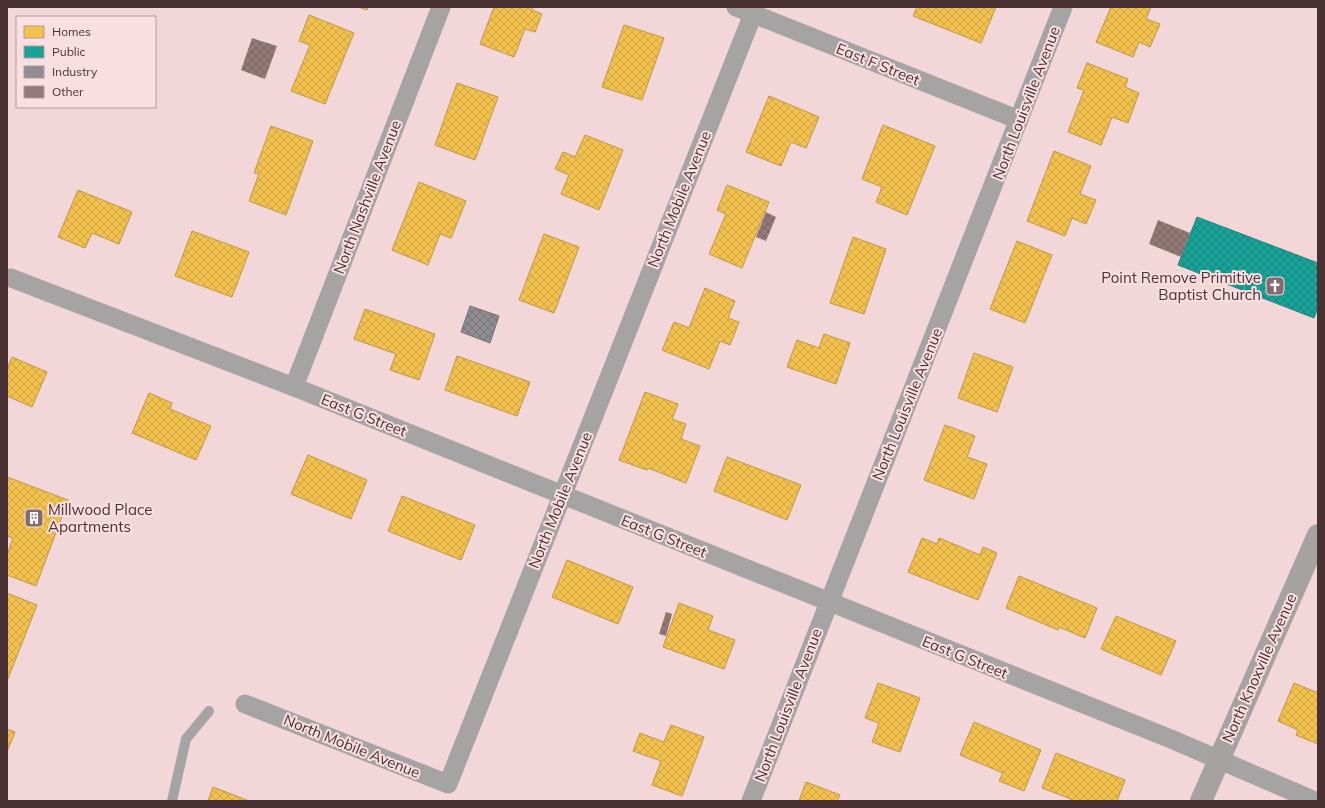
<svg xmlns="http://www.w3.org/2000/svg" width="1325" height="808" viewBox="0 0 1325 808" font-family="Mulish,sans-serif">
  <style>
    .homes { fill: url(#homes-cross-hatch); stroke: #c09646 }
    .public { fill: url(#public-cross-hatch); stroke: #26817a }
    .industry { fill: url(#industry-cross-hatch); stroke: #797176 }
    .building { fill: url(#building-cross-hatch) }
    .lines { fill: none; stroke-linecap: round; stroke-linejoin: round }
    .lane { stroke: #a6a3a4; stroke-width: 10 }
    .street { stroke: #a6a3a4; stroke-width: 19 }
    .secondary { stroke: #a7a2a2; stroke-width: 22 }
    .labels { text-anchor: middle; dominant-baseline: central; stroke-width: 4; stroke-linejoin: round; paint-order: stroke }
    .street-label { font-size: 15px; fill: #4a3133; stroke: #fadfe1 }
    .poi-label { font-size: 15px; fill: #4a3133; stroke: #fadfe1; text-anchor: end }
  </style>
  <defs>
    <pattern id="homes-cross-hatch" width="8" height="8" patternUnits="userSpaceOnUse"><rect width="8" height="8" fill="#f2c14e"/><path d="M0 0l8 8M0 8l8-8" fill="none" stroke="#d1a645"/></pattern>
    <pattern id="public-cross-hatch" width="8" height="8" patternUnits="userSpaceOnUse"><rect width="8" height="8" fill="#17a398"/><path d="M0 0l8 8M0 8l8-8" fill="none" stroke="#17857d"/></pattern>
    <pattern id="industry-cross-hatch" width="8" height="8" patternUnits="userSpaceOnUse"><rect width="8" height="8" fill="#8d8d92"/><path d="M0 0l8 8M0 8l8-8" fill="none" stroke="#757478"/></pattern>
    <pattern id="building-cross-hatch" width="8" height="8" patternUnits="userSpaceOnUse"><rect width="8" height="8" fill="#937a78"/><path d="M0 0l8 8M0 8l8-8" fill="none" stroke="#7a6563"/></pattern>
  </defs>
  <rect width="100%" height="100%" fill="#f3d6d8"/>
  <g class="homes">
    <polygon points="358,7 368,7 367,10"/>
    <polygon points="494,7 533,7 532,10 542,14 535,32 525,29 514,57 480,44"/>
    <polygon points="917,7 996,7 981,43 913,16"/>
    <polygon points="1111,7 1151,7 1146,19 1160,24 1150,47 1139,42 1133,57 1096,42"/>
    <polygon points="309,15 354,33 325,104 291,91 310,45 299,41"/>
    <polygon points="624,25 664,38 642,100 602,87"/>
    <polygon points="1087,63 1128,79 1125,87 1139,93 1128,123 1112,117 1101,145 1068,132 1084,90 1077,88"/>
    <polygon points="457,83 498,97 475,160 435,145"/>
    <polygon points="769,96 819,117 806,148 791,142 781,166 746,152"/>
    <polygon points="883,125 935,146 907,215 876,202 882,187 862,179"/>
    <polygon points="271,126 313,141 286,215 249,201 259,174 254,173"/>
    <polygon points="585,135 623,150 599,210 561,194 569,175 555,169 563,152 575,157"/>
    <polygon points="1054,151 1091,166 1080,194 1096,200 1086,224 1072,218 1065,236 1027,221"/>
    <polygon points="419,182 466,201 451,238 440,234 428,265 392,250"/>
    <polygon points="727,185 769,202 742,268 709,254 726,214 717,210"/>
    <polygon points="78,190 132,212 119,244 92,233 85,248 58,237"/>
    <polygon points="192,231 249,252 232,297 175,276"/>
    <polygon points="544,234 579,247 554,313 519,300"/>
    <polygon points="853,237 886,249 864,314 830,303"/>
    <polygon points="1017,241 1052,255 1025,323 990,309"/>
    <polygon points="705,288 735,301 728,318 739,322 730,345 720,341 709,369 662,350 674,322 689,328"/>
    <polygon points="365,309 435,334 419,380 390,370 396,354 354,339"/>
    <polygon points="824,334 850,343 836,384 787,367 797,340 819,348"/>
    <polygon points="974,353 1013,367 997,412 958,398"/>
    <polygon points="457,356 530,382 517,416 445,390"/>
    <polygon points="12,357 47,372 32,407 7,396 7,369"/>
    <polygon points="645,392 678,404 672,419 686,424 681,439 700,446 686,483 648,468 647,470 619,460"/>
    <polygon points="149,393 172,403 170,409 211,426 196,460 132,433"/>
    <polygon points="945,425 975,436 967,457 987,464 974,499 924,480"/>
    <polygon points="308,455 367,480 351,519 291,494"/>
    <polygon points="727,457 801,485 787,520 714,491"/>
    <polygon points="7,477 68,500 36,586 7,575 7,555 13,538 7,536"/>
    <polygon points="402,496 475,525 461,560 388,531"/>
    <polygon points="922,538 937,544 939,538 980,555 983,547 997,553 978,600 908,572"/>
    <polygon points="567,560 633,587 618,624 552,597"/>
    <polygon points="1019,576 1097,608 1085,638 1059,627 1058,630 1006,608"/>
    <polygon points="7,593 37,605 7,681"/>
    <polygon points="679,603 713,616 708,630 735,640 724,669 663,647"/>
    <polygon points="1116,616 1176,641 1161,675 1101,649"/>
    <polygon points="878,683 920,698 900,752 872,742 879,723 865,718"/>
    <polygon points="1294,683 1318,693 1318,744 1296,735 1298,730 1278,721"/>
    <polygon points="974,722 1041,750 1024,791 999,781 1003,773 960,755"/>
    <polygon points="671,725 704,737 682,796 652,785 661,761 633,751 640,733 664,742"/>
    <polygon points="7,729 15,732 7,752"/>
    <polygon points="1056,753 1125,780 1117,801 1070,801 1071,799 1042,788"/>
    <polygon points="806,782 840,795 837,801 799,801"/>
    <polygon points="213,787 249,801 208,801"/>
  </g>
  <polygon class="public" points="1197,217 1318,263 1318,308 1314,318 1178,265"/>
  <polygon class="industry" points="470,306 499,316 490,343 461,332"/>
  <g class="building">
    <polygon points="252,38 277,46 265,79 241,70"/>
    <polygon points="766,212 776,217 766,241 756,237"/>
    <polygon points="1158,220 1190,233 1181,257 1149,244"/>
    <polygon points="666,612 672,614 666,636 659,634"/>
  </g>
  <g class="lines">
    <polyline class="lane" points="172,801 186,739 209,711"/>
    <g class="street">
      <polyline points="736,7 1019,120"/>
      <polyline points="11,278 294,387 1171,739 1315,801"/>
      <polyline points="294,387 441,7"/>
      <polyline points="245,704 448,784 753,14"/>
      <polyline points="751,801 1063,7"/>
    </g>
    <polyline class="secondary" points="1201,801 1318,535"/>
  </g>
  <defs>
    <g id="church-square" transform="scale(1)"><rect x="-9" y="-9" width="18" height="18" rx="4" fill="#856b6d" stroke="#fadfe1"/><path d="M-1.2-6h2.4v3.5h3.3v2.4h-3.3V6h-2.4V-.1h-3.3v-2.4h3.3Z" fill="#fff"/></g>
    <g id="building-square" transform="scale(1)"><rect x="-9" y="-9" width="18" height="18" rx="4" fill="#856b6d" stroke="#fadfe1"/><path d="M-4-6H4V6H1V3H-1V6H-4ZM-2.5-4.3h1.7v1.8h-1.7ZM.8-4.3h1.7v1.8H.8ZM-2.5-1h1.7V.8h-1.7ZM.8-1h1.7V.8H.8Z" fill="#fff"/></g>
  </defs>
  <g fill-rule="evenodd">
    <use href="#church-square" x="1275" y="286"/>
    <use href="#building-square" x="34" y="518"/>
  </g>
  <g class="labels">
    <g class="street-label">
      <text transform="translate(878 64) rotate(22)">East F Street</text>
      <text transform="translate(1026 103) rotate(-69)">North Louisville Avenue</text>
      <text transform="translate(367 197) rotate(-69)">North Nashville Avenue</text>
      <text transform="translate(679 199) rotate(-68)">North Mobile Avenue</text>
      <text transform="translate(907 404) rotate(-68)">North Louisville Avenue</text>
      <text transform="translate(364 415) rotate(22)">East G Street</text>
      <text transform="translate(560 500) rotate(-68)">North Mobile Avenue</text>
      <text transform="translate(664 536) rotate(22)">East G Street</text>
      <text transform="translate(965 657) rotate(22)">East G Street</text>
      <text transform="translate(1259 668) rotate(-66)">North Knoxville Avenue</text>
      <text transform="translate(788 705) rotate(-69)">North Louisville Avenue</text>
      <text transform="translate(352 746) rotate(22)">North Mobile Avenue</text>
    </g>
    <g class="poi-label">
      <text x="1261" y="277">Point Remove Primitive<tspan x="1261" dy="17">Baptist Church</tspan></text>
      <text x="48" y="509" text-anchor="start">Millwood Place<tspan x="48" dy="17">Apartments</tspan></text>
    </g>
  </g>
  <rect width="1325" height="808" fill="none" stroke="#4a3133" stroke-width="16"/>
  <rect x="16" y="16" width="140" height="92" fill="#fadfe1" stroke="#b4999b"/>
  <rect x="24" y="26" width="20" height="12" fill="#f2c14e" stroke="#b4999b"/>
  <text x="52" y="36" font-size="12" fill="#4a3133">Homes</text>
  <rect x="24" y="46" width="20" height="12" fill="#17a398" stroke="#b4999b"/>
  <text x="52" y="56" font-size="12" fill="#4a3133">Public</text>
  <rect x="24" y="66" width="20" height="12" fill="#8d8d92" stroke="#b4999b"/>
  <text x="52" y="76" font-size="12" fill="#4a3133">Industry</text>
  <rect x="24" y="86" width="20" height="12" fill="#937a78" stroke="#b4999b"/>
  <text x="52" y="96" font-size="12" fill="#4a3133">Other</text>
</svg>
